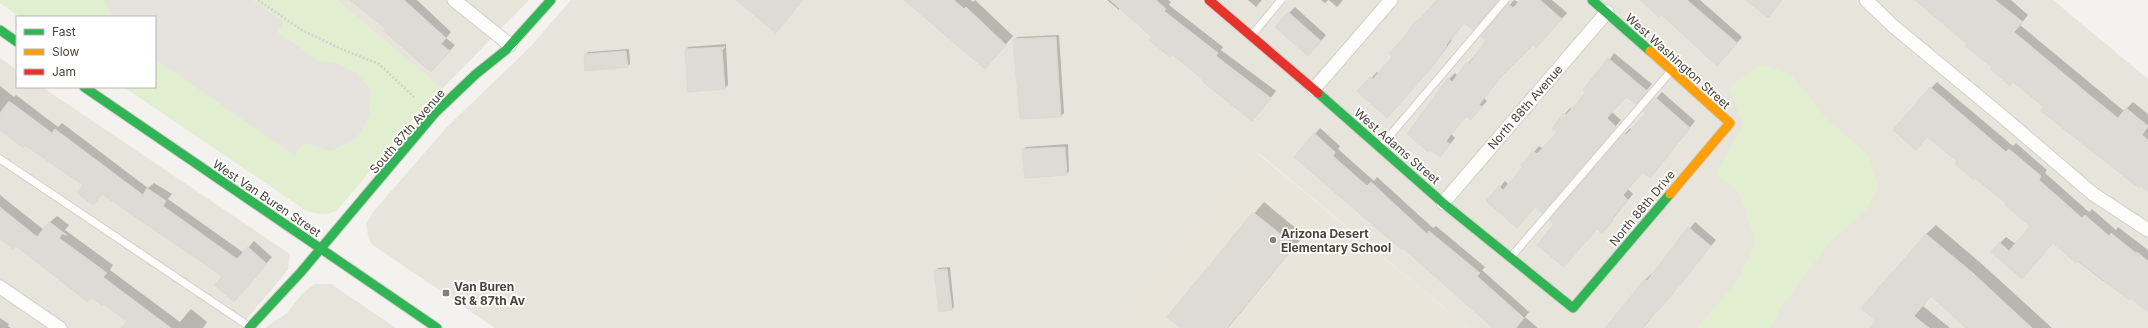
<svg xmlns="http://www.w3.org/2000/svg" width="2148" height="328" viewBox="0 0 2148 328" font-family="Inter,sans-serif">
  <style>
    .residential { fill: #e7e4dc }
    .education { fill: #eae5da }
    .green { fill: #e1eecf }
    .parking { fill: #e6e3df }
    .shadow { fill: #0003 }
    .building { fill: #dedbd6; stroke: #dcd9d4 }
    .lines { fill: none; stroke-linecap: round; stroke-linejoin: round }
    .lane-casing { stroke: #d2d0cb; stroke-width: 9 }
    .street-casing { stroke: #d2d0cb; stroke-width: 15 }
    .fast-casing { stroke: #d3cfc5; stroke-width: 11 }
    .slow-casing { stroke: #d3cfc5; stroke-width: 11 }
    .jam-casing { stroke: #d3cfc5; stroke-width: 11 }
    .path { stroke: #d3d2cc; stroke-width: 2.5; stroke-dasharray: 2 2; stroke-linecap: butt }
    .lane { stroke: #fdfdfc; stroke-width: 7 }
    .street { stroke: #fdfdfc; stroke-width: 13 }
    .fast { stroke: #30b455; stroke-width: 9 }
    .slow { stroke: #ff9f0a; stroke-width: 9 }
    .jam { stroke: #e5322d; stroke-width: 9 }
    .poi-dot { fill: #868178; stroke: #fff; stroke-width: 1.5 }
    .labels { text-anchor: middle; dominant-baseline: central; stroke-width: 3.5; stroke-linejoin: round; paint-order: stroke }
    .street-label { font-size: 12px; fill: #4b4439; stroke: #fff }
    .poi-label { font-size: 12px; font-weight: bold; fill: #4b4439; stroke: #fff; text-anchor: start }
  </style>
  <rect width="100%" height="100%" fill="#f4f2ee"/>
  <g class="residential">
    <polygon points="336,0 529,0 442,89"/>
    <polygon points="571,0 2053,0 2148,79 2148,328 1469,328 1257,152 1110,328 495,328 373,245 369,240 366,225 373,212 447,127 532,45"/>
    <polygon points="0,58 17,70 17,87 42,87 290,254 288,270 239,328 0,328"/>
    <polygon points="314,284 331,284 396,328 265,328 287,313 303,293"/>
  </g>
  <polygon class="education" points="1256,152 1469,328 1110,328"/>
  <g class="green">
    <path d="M0 0H336L442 89 417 115 339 208C329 217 317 215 305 210L124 87H155V17H20L0 3Z"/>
    <polygon points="1762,64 1791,74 1826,118 1869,156 1878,187 1866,210 1829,243 1781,308 1770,328 1696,328 1736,283 1756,243 1739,192 1715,174 1743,125 1729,87"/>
  </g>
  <polygon class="parking" points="104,0 253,0 284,22 277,32 319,61 338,64 357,73 371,91 369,116 357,138 331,151 304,143 294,155 155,59 155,17 112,17"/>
  <g class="shadow">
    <polygon points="363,0 417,0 451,32 446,38 455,45 437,65 387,29"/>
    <polygon points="916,0 971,0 973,2 975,0 1013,36 993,59"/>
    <polygon points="1107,0 1168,0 1171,2 1169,5 1223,47 1221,50 1276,91 1258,114 1205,80 1120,8 1119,10"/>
    <polygon points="1248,0 1262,0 1256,7"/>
    <polygon points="1321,0 1328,0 1325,3"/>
    <polygon points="1329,0 1343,0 1337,7"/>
    <polygon points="1437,0 1498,0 1479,23 1465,22 1451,39 1452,40 1439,58 1393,111 1359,91 1377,72 1379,74 1394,57 1416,22 1423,17"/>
    <polygon points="1514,0 1520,3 1522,0 1552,0 1567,13 1542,41 1533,44 1504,73 1484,98 1487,101 1476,113 1467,115 1451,134 1455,138 1445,150 1449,79 1455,73 1458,76 1487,40 1482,36"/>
    <polygon points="1641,0 1700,0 1742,37 1723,59"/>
    <polygon points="1916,0 2011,0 2028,15 2020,25 2124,111 2133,102 2148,114 2148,191"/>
    <polygon points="1295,7 1326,35 1314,49 1289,13"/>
    <polygon points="1059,35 1064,113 1061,116 1014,40 1017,37"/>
    <polygon points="726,44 728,85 725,88 686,50 688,47"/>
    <polygon points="629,49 630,64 627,66 585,55 588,52"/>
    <polygon points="1614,53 1652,84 1641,97 1626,96 1612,112 1621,120 1548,206 1535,206 1522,221 1500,187 1505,181 1509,185 1524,167 1534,152 1539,146 1543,149 1558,131 1565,114 1570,108 1572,110 1588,92"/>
    <polygon points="1937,82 2013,146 2016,143 2047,170 2045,173 2089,212 2092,209 2116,230 2118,227 2148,250 2148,311 2132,297 2104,280 2103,281 2053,242 2029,271 2000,243 2006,237 2016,244 2032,226 1958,161 1931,88"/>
    <polygon points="0,86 14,97 16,95 58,127 62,123 148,188 154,183 172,194 168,199 244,253 254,241 272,257 240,294 224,276 102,193 93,204 84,185 0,128"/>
    <polygon points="1662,92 1695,121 1656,171 1643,171 1628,189 1633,194 1607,226 1625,134 1630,128 1632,130 1648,113 1645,111"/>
    <polygon points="1320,128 1340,146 1338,149 1374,181 1377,177 1433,228 1436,226 1485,267 1482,270 1529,312 1525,317 1538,328 1495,328 1403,247 1315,134"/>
    <polygon points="1068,144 1069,171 1067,174 1024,149 1026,147"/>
    <polygon points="0,195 44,230 49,224 66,236 67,235 50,222 57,216 69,225 65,230 113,265 110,270 180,322 191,309 207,322 203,328 131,328 128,321 104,302 92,296 87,301 16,245 0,237"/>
    <polygon points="1264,202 1304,235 1228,328 1182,328 1168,316"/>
    <polygon points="1695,222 1716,240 1643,328 1606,328 1645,280 1651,274 1652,275"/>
    <polygon points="1936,225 1983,265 2052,328 1968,328 1932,295 1923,306 1950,328 1872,328 1926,234"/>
    <polygon points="950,267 954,307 952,309 935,271 938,268"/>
    <polygon points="0,318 9,324 8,326 11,328 0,328"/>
  </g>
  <g class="building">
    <polygon points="350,0 404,0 446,38 441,44 450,51 431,72 384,31 386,29"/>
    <polygon points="736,0 803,0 776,33"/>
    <polygon points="904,0 954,0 964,9 966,7 1006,45 985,69"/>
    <polygon points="1110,0 1156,0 1166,9 1164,11 1218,53 1216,56 1271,98 1252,121 1202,81 1203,80 1172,54 1170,57 1149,40 1152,37"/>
    <polygon points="1437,0 1498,0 1473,30 1464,23 1446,45 1447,46 1433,66 1387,118 1357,91 1370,77 1373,79 1392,57 1389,54 1405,36 1415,21 1417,22"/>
    <polygon points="1520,0 1540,0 1562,19 1536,48 1533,45 1498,80 1479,105 1482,107 1471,120 1466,116 1446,141 1450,144 1440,157 1430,150 1428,152 1407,134 1448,78 1452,82 1467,62 1469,64 1486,40 1481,36 1508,4 1513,8"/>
    <polygon points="1640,0 1687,0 1737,43 1717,66 1661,14 1659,17"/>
    <polygon points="1746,0 1782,0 1768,18"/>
    <polygon points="1915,0 1995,0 2023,22 2014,32 2087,93 2118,118 2126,108 2148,126 2142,135 2148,140 2148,192 2141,186 2139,188 2041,111 2044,107 2013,82 2010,86 1991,69 1992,67 1965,46 1967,44"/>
    <polygon points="1288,12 1321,41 1308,56 1275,27"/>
    <polygon points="1056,37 1061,117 1020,119 1013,39"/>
    <polygon points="725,47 722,50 725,89 688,92 685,49"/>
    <polygon points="626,51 628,67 585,71 584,54"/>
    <polygon points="1608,58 1647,91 1636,104 1626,97 1607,118 1616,127 1542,213 1535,207 1517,228 1486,201 1499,186 1503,190 1523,167 1521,165 1533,151 1537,154 1557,132 1552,128 1564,113 1566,115 1586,92 1583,90"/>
    <polygon points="1930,87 2006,152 2009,149 2041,176 2039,180 2082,218 2085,215 2109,236 2111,233 2136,253 2137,252 2148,261 2148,312 2131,298 2129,300 2078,261 2076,263 2053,243 2022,279 1991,252 1999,242 2009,251 2030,226 2005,205 2006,203 1975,178 1974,180 1955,164 1957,161 1927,137 1916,150 1893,130"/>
    <polygon points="1655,97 1690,128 1650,178 1643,172 1623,195 1628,200 1611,220 1613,221 1602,233 1597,229 1564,267 1537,245 1554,224 1549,220 1624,133 1626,135 1646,113 1643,111"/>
    <polygon points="9,101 52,133 55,129 143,195 147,188 166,201 163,206 237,259 248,247 267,264 234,302 215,285 222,276 102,194 93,205 77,193 83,185 25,145 23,148 0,130 0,113"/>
    <polygon points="1314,133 1335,152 1333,156 1367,186 1371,182 1427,234 1429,231 1480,273 1477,276 1524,318 1516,328 1493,328 1403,248 1402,250 1294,157"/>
    <polygon points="1065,147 1067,175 1025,178 1022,149"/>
    <polygon points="0,207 37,237 49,222 63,233 59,238 107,273 103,277 171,328 121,328 127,321 104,304 102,306 91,297 88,302 16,246 13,249 0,238"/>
    <polygon points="1253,212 1295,246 1227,328 1181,328 1167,317"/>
    <polygon points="1688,227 1711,246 1672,295 1642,328 1605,328 1645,279 1647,281"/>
    <polygon points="1926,234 1974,274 2032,328 1966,328 1931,296 1914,316 1929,328 1870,328 1876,321 1861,308"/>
    <polygon points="947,269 952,310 939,312 934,270"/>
  </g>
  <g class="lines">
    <g class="lane-casing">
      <g id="lane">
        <polyline points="1252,35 1281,0"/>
        <polyline points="1381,146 1505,0"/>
        <polyline points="0,159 250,327"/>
        <polyline points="1511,257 1671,71"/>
      </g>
    </g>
    <g class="street-casing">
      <g id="street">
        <polyline points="454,0 510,45"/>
        <polyline points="1866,0 1893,26 2003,117 2093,194 2148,230"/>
        <polyline points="1314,89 1391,0"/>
        <polyline points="1443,203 1607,12"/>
        <polyline points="0,287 60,328"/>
      </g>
    </g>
    <g class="fast-casing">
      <g id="fast">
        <polyline points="1592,0 1650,51"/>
        <polyline points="0,30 17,42"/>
        <polyline points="84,87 437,328"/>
        <polyline points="1318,93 1443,203 1573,308 1670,194"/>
        <polyline points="249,328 301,272 435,113 476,74 506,50 551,0"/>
      </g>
    </g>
    <g class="slow-casing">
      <polyline id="slow" points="1650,51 1730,123 1670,194"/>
    </g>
    <g class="jam-casing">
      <polyline id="jam" points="1209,0 1318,93"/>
    </g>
    <polyline class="path" points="258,0 300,29 339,48 379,64 415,98"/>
    <use href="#lane" class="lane"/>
    <use href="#street" class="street"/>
    <use href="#fast" class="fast"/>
    <use href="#slow" class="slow"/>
    <use href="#jam" class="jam"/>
  </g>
  <g class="poi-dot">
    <circle cx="1273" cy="240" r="4"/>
    <rect x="442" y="289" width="8" height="8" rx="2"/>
  </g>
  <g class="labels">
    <g class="street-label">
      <text transform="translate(1678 61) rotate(42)">West Washington Street</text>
      <text transform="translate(1525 107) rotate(-49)">North 88th Avenue</text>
      <text transform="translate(407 131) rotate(-49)">South 87th Avenue</text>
      <text transform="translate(1397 146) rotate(41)">West Adams Street</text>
      <text transform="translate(267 198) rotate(34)">West Van Buren Street</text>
      <text transform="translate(1642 208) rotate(-50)">North 88th Drive</text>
    </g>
    <g class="poi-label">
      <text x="1281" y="233">Arizona Desert<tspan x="1281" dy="14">Elementary School</tspan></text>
      <text x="454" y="286">Van Buren<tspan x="454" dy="14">St &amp; 87th Av</tspan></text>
    </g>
  </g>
  <rect x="16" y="16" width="140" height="72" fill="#ffffff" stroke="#b7b4b0"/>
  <rect x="24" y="29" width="20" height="6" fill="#30b455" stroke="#b7b4b0"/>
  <text x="52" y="36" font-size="12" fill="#4b4439">Fast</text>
  <rect x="24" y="49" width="20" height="6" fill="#ff9f0a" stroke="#b7b4b0"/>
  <text x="52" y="56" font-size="12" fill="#4b4439">Slow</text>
  <rect x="24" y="69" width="20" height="6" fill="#e5322d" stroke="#b7b4b0"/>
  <text x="52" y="76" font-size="12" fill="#4b4439">Jam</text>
</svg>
